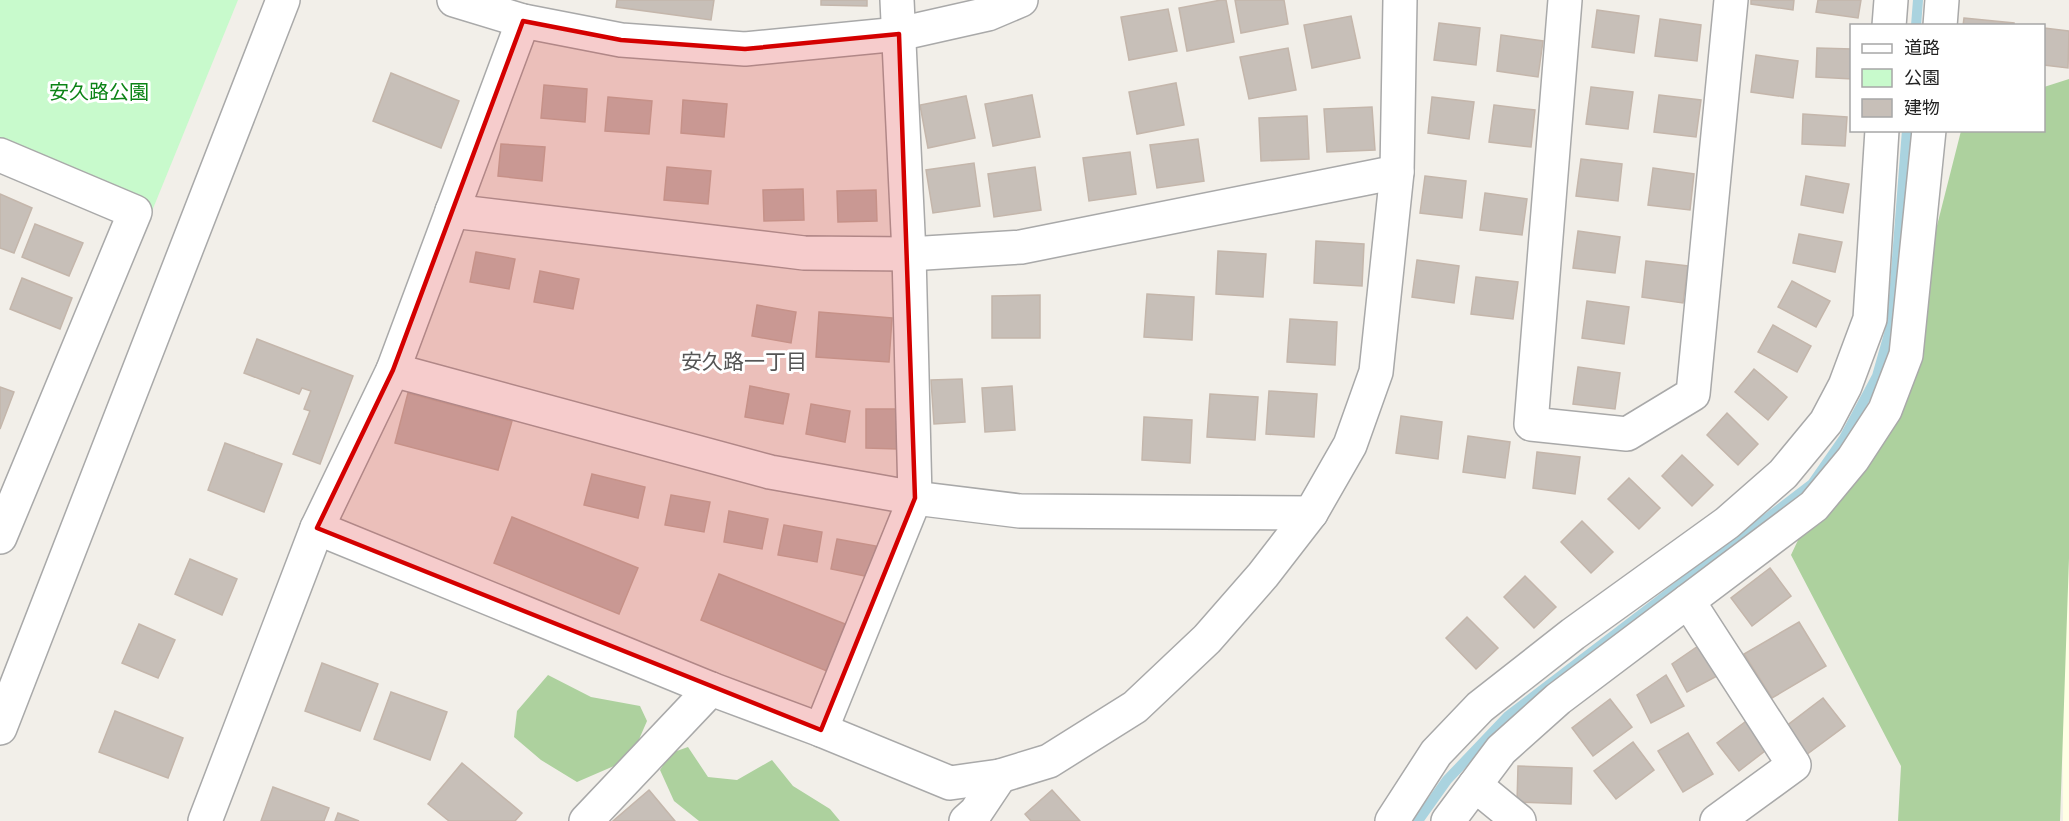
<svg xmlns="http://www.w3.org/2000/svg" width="2069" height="821" viewBox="0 0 2069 821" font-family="Poppins,'Noto Sans JP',sans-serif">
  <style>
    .education { fill: #ffffe5 }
    .forest { fill: #add19e }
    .park { fill: #c8facc }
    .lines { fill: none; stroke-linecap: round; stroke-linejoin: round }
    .stream { stroke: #aad3df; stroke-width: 10 }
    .building { fill: #c7bfb8; stroke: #c4b6ab; stroke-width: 1.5 }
    .minor-casing { stroke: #a9a9a9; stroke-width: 36 }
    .minor { stroke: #fff; stroke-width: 33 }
    .marked { fill: #d40000; fill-opacity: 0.2; stroke: #d40000; stroke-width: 4.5; stroke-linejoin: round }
    .labels { text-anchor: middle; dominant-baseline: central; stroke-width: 6; stroke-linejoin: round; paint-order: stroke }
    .park-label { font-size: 20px; fill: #0c8416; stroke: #fff }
    .neighbourhood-label { font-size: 21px; fill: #555; stroke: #fff }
  </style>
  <rect width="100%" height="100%" fill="#f2efe9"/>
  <polygon class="education" points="2069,558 2069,821 2063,821 2061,598"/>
  <g class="forest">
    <polygon points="2069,79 2069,558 2060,821 1898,821 1901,766 1791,555 1814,506 1908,340 1961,131 2044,130 2044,87"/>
    <polygon points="548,675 591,697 640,706 647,721 634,751 614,766 577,782 541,760 514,737 517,711"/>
    <polygon points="688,747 708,777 737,780 772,760 793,786 830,809 840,821 699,821 674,801 660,770 671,753"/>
  </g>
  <polygon class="park" points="0,0 238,0 152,211 0,152"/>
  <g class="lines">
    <g class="stream">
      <polyline points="1916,26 1918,0"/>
      <polyline points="1418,821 1447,780 1508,716 1812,484 1844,438 1877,376 1892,323 1907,130"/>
    </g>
  </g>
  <g class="building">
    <polygon points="617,0 714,0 711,20 616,7"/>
    <polygon points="821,0 867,0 867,6 821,5"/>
    <polygon points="1221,0 1226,0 1234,42 1187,51 1179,8"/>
    <polygon points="1235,0 1284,0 1288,24 1241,33"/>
    <polygon points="1751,0 1794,0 1793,10 1751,4"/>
    <polygon points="1818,0 1861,0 1858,18 1816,12"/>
    <polygon points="1168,9 1177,51 1129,60 1121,17"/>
    <polygon points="1597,10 1639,16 1634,53 1592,47"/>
    <polygon points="1351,16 1360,58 1312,68 1304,25"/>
    <polygon points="1964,18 2014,23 2014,26 1963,26"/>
    <polygon points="1660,19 1701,25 1697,61 1655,56"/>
    <polygon points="1439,23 1480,28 1476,65 1434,60"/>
    <polygon points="2044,28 2069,31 2068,68 2044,65"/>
    <polygon points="1501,35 1543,41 1538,77 1497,71"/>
    <polygon points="1288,48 1296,90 1249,99 1240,57"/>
    <polygon points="1817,48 1852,49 1852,79 1816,77"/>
    <polygon points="1756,55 1798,61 1793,98 1751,92"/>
    <polygon points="391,73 459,101 441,148 373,121"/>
    <polygon points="1176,83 1184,125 1137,134 1129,92"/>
    <polygon points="544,85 587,89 585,122 541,118"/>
    <polygon points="1591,87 1633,92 1628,129 1586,124"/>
    <polygon points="1032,95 1040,137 993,146 985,104"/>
    <polygon points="1659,95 1701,100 1696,137 1654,132"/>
    <polygon points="966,96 975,138 928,148 920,105"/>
    <polygon points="608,97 652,101 649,134 605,131"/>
    <polygon points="1432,97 1474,102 1469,139 1428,133"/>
    <polygon points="683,100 727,104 724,137 681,133"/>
    <polygon points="1494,105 1535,110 1531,147 1489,142"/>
    <polygon points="1372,107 1375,150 1327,152 1324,109"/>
    <polygon points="1803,114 1847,117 1845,146 1802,144"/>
    <polygon points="1307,116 1309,159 1261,161 1259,118"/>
    <polygon points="1198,139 1204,181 1157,188 1150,145"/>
    <polygon points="501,144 545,147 542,181 498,176"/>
    <polygon points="1130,152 1136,194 1089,201 1083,158"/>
    <polygon points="1581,159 1622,164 1618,201 1576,196"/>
    <polygon points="974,163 980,206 933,213 926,170"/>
    <polygon points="667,167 711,171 708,204 664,200"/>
    <polygon points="1035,167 1041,210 994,217 988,174"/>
    <polygon points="1653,168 1694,174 1690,210 1648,205"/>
    <polygon points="1425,176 1466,181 1462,218 1420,213"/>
    <polygon points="1806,176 1849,184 1843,213 1801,205"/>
    <polygon points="803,189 804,220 764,221 763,190"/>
    <polygon points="876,190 877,221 838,222 837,191"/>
    <polygon points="1485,193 1527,199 1522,235 1480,230"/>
    <polygon points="0,194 32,208 14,253 0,248"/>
    <polygon points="35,224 83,243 69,276 22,257"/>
    <polygon points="1578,231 1620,237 1615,273 1573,268"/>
    <polygon points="1799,234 1842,242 1835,272 1793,263"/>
    <polygon points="1316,241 1364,244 1362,286 1314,283"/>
    <polygon points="1218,251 1266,254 1263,297 1216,294"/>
    <polygon points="476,252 515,259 509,289 470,282"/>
    <polygon points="1417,260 1459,266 1454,303 1412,297"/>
    <polygon points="1646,261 1688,266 1683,303 1642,297"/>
    <polygon points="540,271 579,279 573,309 534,302"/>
    <polygon points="1476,277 1518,282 1513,319 1471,314"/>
    <polygon points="22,278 72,298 60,329 10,309"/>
    <polygon points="1792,281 1830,301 1816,327 1778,307"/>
    <polygon points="1147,294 1194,297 1192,340 1144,337"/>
    <polygon points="1040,295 1040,338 992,338 992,296"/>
    <polygon points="1587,301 1629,307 1624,344 1582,338"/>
    <polygon points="757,305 796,312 791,343 752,336"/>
    <polygon points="819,312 892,318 889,362 816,357"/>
    <polygon points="1290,319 1337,322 1335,365 1287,362"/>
    <polygon points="1773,325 1811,346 1797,372 1758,352"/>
    <polygon points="257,339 353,376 320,464 293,454 310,411 304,409 311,391 302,388 299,394 244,373"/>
    <polygon points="1578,367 1620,373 1615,409 1573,404"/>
    <polygon points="1754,369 1787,397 1768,420 1735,392"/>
    <polygon points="962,379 965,422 934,424 931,380"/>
    <polygon points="750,386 789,394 783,424 745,417"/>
    <polygon points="1012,386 1015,430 985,432 982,388"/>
    <polygon points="0,387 14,392 0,429"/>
    <polygon points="1269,391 1317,394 1314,437 1266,434"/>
    <polygon points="408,393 512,421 498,470 395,443"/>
    <polygon points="1210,394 1258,397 1255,440 1207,437"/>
    <polygon points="811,404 850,411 845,442 806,434"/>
    <polygon points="866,409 897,409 897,449 866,448"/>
    <polygon points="1727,413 1758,444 1738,465 1707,435"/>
    <polygon points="1401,416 1442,422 1438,459 1396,453"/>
    <polygon points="1144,417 1192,420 1190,463 1142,460"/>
    <polygon points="1468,436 1510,442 1505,478 1463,472"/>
    <polygon points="225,443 282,464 264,512 208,490"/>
    <polygon points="1537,452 1580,457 1575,494 1533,488"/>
    <polygon points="1682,455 1713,485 1692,506 1662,476"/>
    <polygon points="592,474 645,487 638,518 584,505"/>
    <polygon points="1629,478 1660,508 1639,529 1608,499"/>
    <polygon points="671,495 710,502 704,532 665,525"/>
    <polygon points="729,511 768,519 762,549 724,542"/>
    <polygon points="512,517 638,568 619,614 494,563"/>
    <polygon points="1582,521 1613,552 1591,573 1561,542"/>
    <polygon points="784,525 822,532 817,562 778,555"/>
    <polygon points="837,539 876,546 870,577 831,569"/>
    <polygon points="190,559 237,579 222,615 175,594"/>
    <polygon points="1770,568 1791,596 1752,626 1731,598"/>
    <polygon points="719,574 845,624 827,671 701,620"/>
    <polygon points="1525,576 1556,607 1534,628 1504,597"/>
    <polygon points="1467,617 1498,648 1476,669 1446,638"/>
    <polygon points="1799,622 1826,666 1772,698 1744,654"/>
    <polygon points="139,624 175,640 158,678 122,663"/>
    <polygon points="1701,644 1719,675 1687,692 1672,664"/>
    <polygon points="322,663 378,684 360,731 305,711"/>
    <polygon points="1666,675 1684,706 1651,723 1637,695"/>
    <polygon points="391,692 447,712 430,760 374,739"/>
    <polygon points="1823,698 1845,726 1806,755 1785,727"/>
    <polygon points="1610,699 1632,727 1593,756 1572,728"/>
    <polygon points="115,711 183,738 168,778 99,752"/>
    <polygon points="1749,719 1770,747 1739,771 1717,743"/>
    <polygon points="1688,733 1713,774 1683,792 1658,751"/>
    <polygon points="1633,742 1654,770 1616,799 1594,771"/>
    <polygon points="462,763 522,813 515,821 449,821 428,804"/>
    <polygon points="1518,766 1572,768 1571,804 1517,802"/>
    <polygon points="273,787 329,808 324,821 261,821"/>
    <polygon points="649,790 675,821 613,821"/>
    <polygon points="1052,790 1080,821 1031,821 1025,814"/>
    <polygon points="338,813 359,821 335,821"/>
  </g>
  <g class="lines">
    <g class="minor-casing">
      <g id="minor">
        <polyline points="454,0 523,21 621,40 745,49 899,34 988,14 1021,0"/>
        <polyline points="1565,0 1531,424 1627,434 1693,394 1731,0"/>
        <polyline points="1889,26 1891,0"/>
        <polyline points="1940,26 1942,0"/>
        <polyline points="0,155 135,212 0,537"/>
        <polyline points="452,211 804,253 909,254 1021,247 1397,172"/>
        <polyline points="393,370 770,472 915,498 1020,511 1311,513"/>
        <polyline points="317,528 711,689 821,730 950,783 1000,776 1049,761 1135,707 1207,639 1263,575 1311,513 1350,445 1376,372 1397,172 1400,0"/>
        <polyline points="1688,601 1794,765 1717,821"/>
        <polyline points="0,728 283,0"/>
        <polyline points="821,730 915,498 909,254 897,0"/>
        <polyline points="1475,785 1519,821"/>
        <polyline points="205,821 317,528 393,370 523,21"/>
        <polyline points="586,821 711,689"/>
        <polyline points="966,821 976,812 1000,776"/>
        <polyline points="1392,821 1436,753 1480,707 1573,634 1727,523 1783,474 1826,422 1845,386 1870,319 1882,130"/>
        <polyline points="1448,821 1501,750 1558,699 1814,506 1853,459 1885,410 1906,355 1929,130"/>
      </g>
    </g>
    <use href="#minor" class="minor"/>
  </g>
  <path class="marked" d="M523 21 621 40 745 49 899 34 915 498 821 730 317 528 393 370Z"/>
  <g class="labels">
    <g class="park-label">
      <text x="99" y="92">安久路公園</text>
    </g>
    <g class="neighbourhood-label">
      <text x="744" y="361">安久路一丁目</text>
    </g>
  </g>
  <rect x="1850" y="24" width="195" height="108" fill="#ffffff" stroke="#a7a7a7" stroke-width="1.5"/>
  <rect x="1862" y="44" width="30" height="9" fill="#ffffff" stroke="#a7a7a7" stroke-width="1.5"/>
  <text x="1904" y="54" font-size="18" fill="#222222">道路</text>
  <rect x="1862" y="69" width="30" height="18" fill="#c8facc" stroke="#a7a7a7" stroke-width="1.5"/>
  <text x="1904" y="84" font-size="18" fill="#222222">公園</text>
  <rect x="1862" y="99" width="30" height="18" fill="#c7bfb8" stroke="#a7a7a7" stroke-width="1.5"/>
  <text x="1904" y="114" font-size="18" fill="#222222">建物</text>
</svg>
